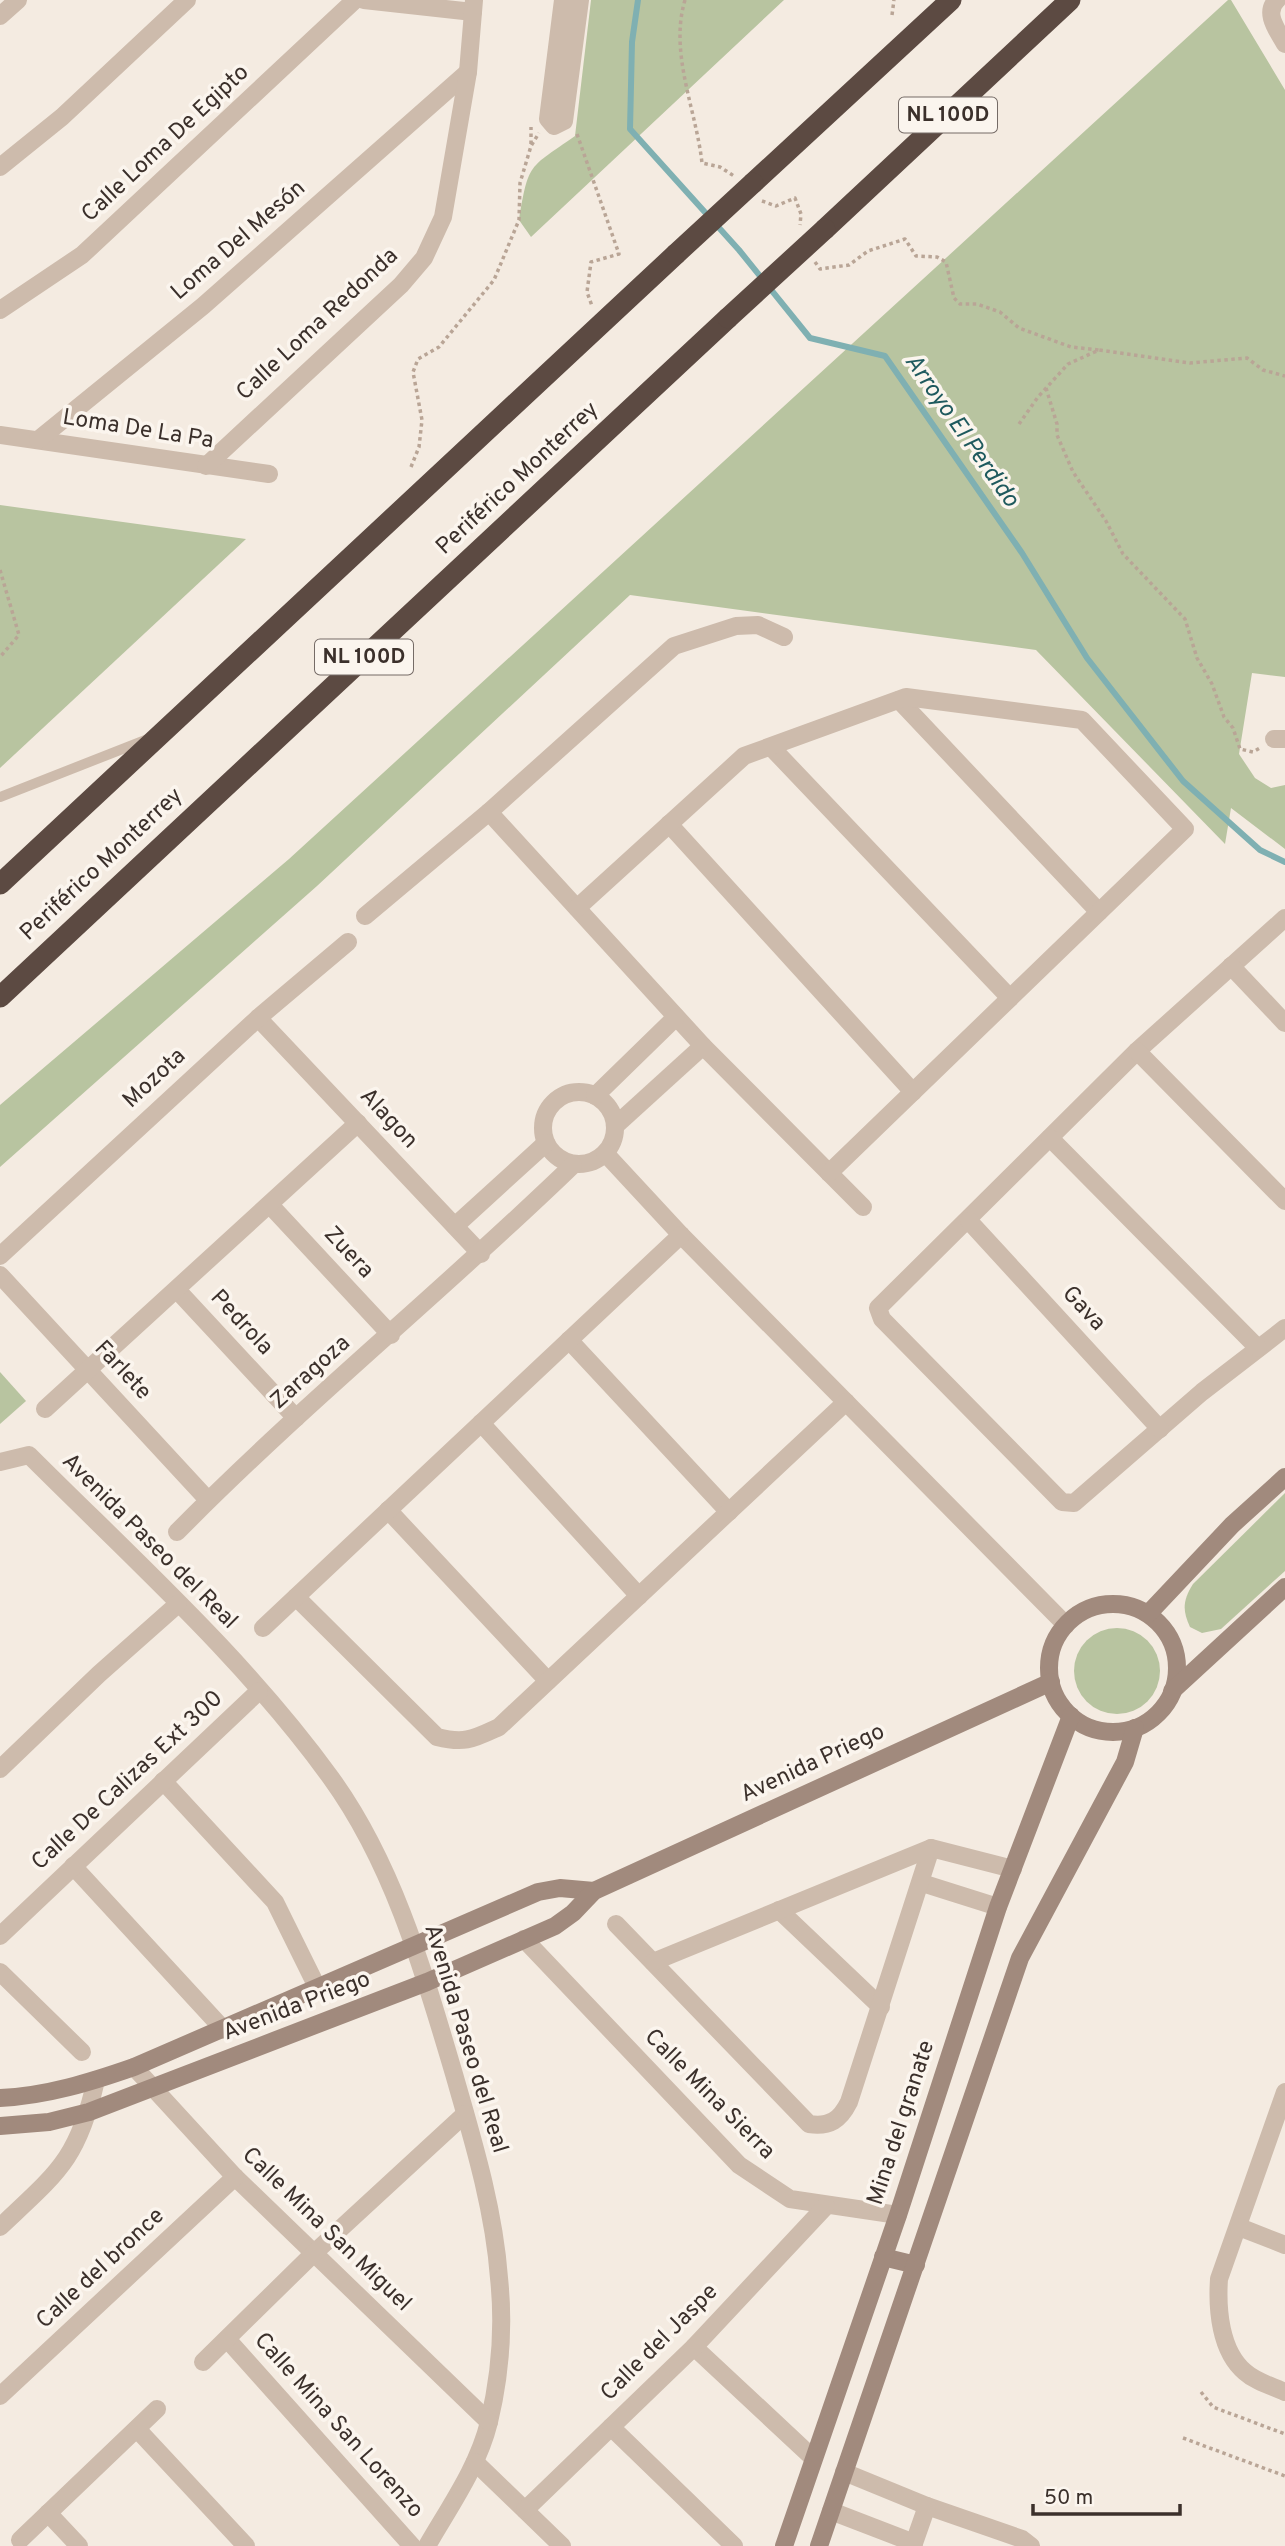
<svg xmlns="http://www.w3.org/2000/svg" width="1285" height="2546" viewBox="0 0 1285 2546" font-family="Overpass,sans-serif">
  <style>
    .green { fill: #b8c4a0 }
    .lines { fill: none; stroke-linecap: round; stroke-linejoin: round }
    .stream { stroke: #7fb0b2; stroke-width: 6 }
    .path { stroke: #b9a596; stroke-width: 3.5; stroke-dasharray: 3.5 3.5; stroke-linecap: butt }
    .lane { stroke: #cdbbac; stroke-width: 10 }
    .street { stroke: #cdbbac; stroke-width: 18 }
    .secondary { stroke: #a18a7d; stroke-width: 18 }
    .highway { stroke: #5c4a42; stroke-width: 21 }
    .highway-bridge { stroke: #5c4a42; stroke-width: 21 }
    .labels { text-anchor: middle; dominant-baseline: central; stroke-width: 7; stroke-linejoin: round; paint-order: stroke }
    .shield { fill: #fbf5ee; stroke: #756b66; stroke-width: 2 }
    .shield-label { font-size: 21px; font-weight: bold; fill: #3b302b }
    .street-label { font-size: 23px; fill: #3b302b; stroke: #fbf5ee }
    .water-label { font-size: 24px; font-style: italic; fill: #1f5a5e; stroke: #fbf5ee }
  </style>
  <rect width="100%" height="100%" fill="#f4ebe1"/>
  <g class="green">
    <path d="M591 0H784L531 237 519 220C529 162 528 169 575 136Z"/>
    <polygon points="1228,0 1231,0 1285,90 1285,677 1252,673 1239,754 1255,778 1271,788 1285,785 1285,849 1231,808 1225,844 1036,650 630,595 317,886 0,1167 0,1105 289,859"/>
    <polygon points="0,505 246,539 0,768"/>
    <polygon points="0,1372 26,1401 0,1424"/>
    <path d="M1285 1493V1571L1221 1629 1202 1633 1190 1627C1182 1610 1183 1600 1193 1584Z"/>
    <circle cx="1117" cy="1671" r="43"/>
  </g>
  <g class="lines">
    <polyline class="stream" points="638,0 632,42 630,129 739,250 810,338 885,356 1022,553 1087,658 1183,781 1260,850 1285,862"/>
    <g class="path">
      <path d="M685 0C669 53 696 109 702 163L720 167 734 176"/>
      <polyline points="892,15 894,0"/>
      <polyline points="577,134 619,254 591,262 587,292 592,306"/>
      <polyline points="531,144 531,127"/>
      <polyline points="762,201 776,206 795,198 801,214 800,225"/>
      <polyline points="815,262 820,269 849,265 868,251 905,239 916,256 937,257 946,262 954,298 960,304 977,304 1000,312 1019,328 1071,347 1099,350"/>
      <polyline points="1046,388 1057,424 1057,435 1073,472 1106,521 1123,554 1185,619 1197,658 1212,684 1224,717 1233,728 1240,749 1253,752 1260,748"/>
      <polyline points="1019,424 1038,397 1068,364 1099,350 1190,363 1247,358 1263,370 1285,376"/>
      <polyline points="411,467 419,447 422,420 413,372 418,359 439,347 494,280 519,220 520,183 531,146 539,133"/>
      <polyline points="0,570 19,635 0,657"/>
      <polyline points="1201,2392 1213,2407 1285,2434"/>
      <polyline points="1183,2438 1285,2476"/>
    </g>
    <polyline class="lane" points="0,797 148,739"/>
    <g class="street">
      <polyline points="364,0 473,12"/>
      <polyline points="563,0 548,119 554,126 564,121 580,0"/>
      <path d="M1277 0C1263 13 1278 31 1285 44"/>
      <polyline points="0,16 18,0"/>
      <polyline points="0,167 62,117 187,0"/>
      <polyline points="0,310 82,255 355,0"/>
      <polyline points="0,435 269,474"/>
      <polyline points="38,440 203,306 468,72"/>
      <polyline points="206,466 401,285 424,258 443,217 468,72 474,0"/>
      <polyline points="899,700 1099,912"/>
      <polyline points="1274,739 1285,739"/>
      <polyline points="771,747 1010,998"/>
      <polyline points="489,812 703,1046 863,1207"/>
      <polyline points="669,824 913,1092"/>
      <polyline points="577,908 744,756 906,697 1082,720 1185,829 829,1173"/>
      <polyline points="365,916 489,812 674,646 736,626 758,625 784,637"/>
      <polyline points="1285,918 1137,1051 878,1308 882,1319 1062,1502 1074,1503 1202,1392 1285,1328"/>
      <polyline points="1231,966 1285,1023"/>
      <polyline points="258,1018 481,1254"/>
      <polyline points="1137,1051 1285,1201"/>
      <circle cx="579" cy="1128" r="36"/>
      <polyline points="595,1096 676,1017"/>
      <polyline points="615,1126 703,1046"/>
      <polyline points="1050,1138 1258,1348"/>
      <polyline points="605,1153 681,1235 1066,1625"/>
      <polyline points="270,1205 391,1335"/>
      <polyline points="969,1221 1160,1429"/>
      <polyline points="455,1226 546,1143"/>
      <polyline points="0,1256 258,1018 348,942"/>
      <polyline points="0,1275 208,1500"/>
      <polyline points="178,1291 296,1418"/>
      <polyline points="569,1340 729,1512"/>
      <polyline points="45,1409 358,1123"/>
      <polyline points="481,1423 639,1596"/>
      <path d="M0 1462 29 1455C133 1559 245 1659 331 1778 394 1865 424 1973 454 2074 473 2140 494 2209 499 2278 504 2325 500 2376 489 2422 478 2467 450 2506 427 2546"/>
      <polyline points="388,1510 548,1681"/>
      <path d="M177 1532C303 1404 444 1290 573 1165"/>
      <path d="M296 1597 437 1737C465 1744 473 1739 499 1727L846 1402"/>
      <polyline points="263,1628 681,1235"/>
      <polyline points="0,1769 99,1674 178,1604"/>
      <polyline points="163,1781 275,1902 317,1987"/>
      <polyline points="73,1866 224,2030"/>
      <polyline points="922,1883 998,1907"/>
      <polyline points="779,1910 881,2007"/>
      <path d="M616 1924 809 2124C830 2127 840 2120 849 2102L931 1848"/>
      <polyline points="0,1936 259,1691"/>
      <polyline points="524,1939 739,2165 790,2199 898,2215"/>
      <polyline points="653,1962 931,1848 1013,1869"/>
      <polyline points="0,1972 82,2052"/>
      <polyline points="134,2067 235,2177 489,2422"/>
      <path d="M1285 2092 1219 2279C1217 2309 1220 2351 1245 2372 1256 2382 1272 2386 1285 2392"/>
      <path d="M0 2227C57 2173 78 2160 96 2080"/>
      <polyline points="1239,2227 1285,2245"/>
      <polyline points="227,2339 412,2546"/>
      <polyline points="694,2347 813,2458"/>
      <polyline points="203,2362 313,2254 465,2114"/>
      <polyline points="0,2396 235,2177"/>
      <polyline points="611,2427 734,2546"/>
      <polyline points="137,2429 246,2546"/>
      <polyline points="475,2462 562,2546"/>
      <polyline points="844,2472 927,2506 1022,2539 1031,2546"/>
      <polyline points="525,2510 694,2347 826,2206"/>
      <polyline points="831,2511 914,2543"/>
      <polyline points="48,2513 79,2546"/>
      <polyline points="20,2540 157,2409"/>
      <polyline points="913,2546 927,2506"/>
    </g>
    <g class="secondary">
      <circle cx="1113" cy="1668" r="64"/>
      <polyline points="1148,1614 1232,1525 1285,1477"/>
      <polyline points="1172,1691 1285,1587"/>
      <path d="M0 2098C46 2096 91 2082 134 2067L538 1892 560 1888 594 1891"/>
      <polyline points="0,2126 49,2122 89,2112 427,1982 555,1926 573,1913 594,1891 1051,1682"/>
      <polyline points="883,2257 916,2265"/>
      <polyline points="784,2546 898,2215 998,1907 1071,1716"/>
      <polyline points="819,2546 1020,1958 1125,1762 1135,1728"/>
    </g>
    <g class="highway">
      <polyline points="753,183 951,0"/>
      <polyline points="825,229 1070,0"/>
      <polyline points="0,884 676,254"/>
      <polyline points="0,997 728,318"/>
    </g>
    <g class="highway-bridge">
      <polyline points="676,254 753,183"/>
      <polyline points="728,318 825,229"/>
    </g>
  </g>
  <g class="labels">
    <g class="shield">
      <rect x="899" y="97.5" width="98" height="35" rx="5"/>
      <rect x="315" y="639.5" width="98" height="35" rx="5"/>
    </g>
    <g class="shield-label">
      <text x="948" y="115">NL 100D</text>
      <text x="364" y="657">NL 100D</text>
    </g>
    <g class="street-label">
      <text transform="translate(166 144) rotate(-43)">Calle Loma De Egipto</text>
      <text transform="translate(239 241) rotate(-41)">Loma Del Mesón</text>
      <text transform="translate(318 325) rotate(-43)">Calle Loma Redonda</text>
      <text transform="translate(138 430) rotate(9)">Loma De La Pa</text>
      <text transform="translate(518 479) rotate(-43)">Periférico Monterrey</text>
      <text transform="translate(102 865) rotate(-43)">Periférico Monterrey</text>
      <text transform="translate(155 1079) rotate(-43)">Mozota</text>
      <text transform="translate(388 1119) rotate(47)">Alagon</text>
      <text transform="translate(348 1253) rotate(47)">Zuera</text>
      <text transform="translate(1083 1309) rotate(47)">Gava</text>
      <text transform="translate(241 1323) rotate(47)">Pedrola</text>
      <text transform="translate(122 1371) rotate(47)">Farlete</text>
      <text transform="translate(311 1373) rotate(-42)">Zaragoza</text>
      <text transform="translate(149 1542) rotate(45)">Avenida Paseo del Real</text>
      <text transform="translate(813 1764) rotate(-25)">Avenida Priego</text>
      <text transform="translate(128 1781) rotate(-43)">Calle De Calizas Ext 300</text>
      <text transform="translate(297 2007) rotate(-21)">Avenida Priego</text>
      <text transform="translate(465 2039) rotate(73)">Avenida Paseo del Real</text>
      <text transform="translate(709 2095) rotate(45)">Calle Mina Sierra</text>
      <text transform="translate(902 2123) rotate(-72)">Mina del granate</text>
      <text transform="translate(326 2230) rotate(44)">Calle Mina San Miguel</text>
      <text transform="translate(101 2269) rotate(-43)">Calle del bronce</text>
      <text transform="translate(660 2343) rotate(-45)">Calle del Jaspe</text>
      <text transform="translate(338 2426) rotate(48)">Calle Mina San Lorenzo</text>
    </g>
    <g class="water-label">
      <text transform="translate(961 431) rotate(55)">Arroyo El Perdido</text>
    </g>
  </g>
  <path d="M1033 2504v10h147v-10" fill="none" stroke="#3b302b" stroke-width="3.5"/>
  <text x="1044" y="2504" font-size="21" fill="#3b302b" stroke="#fbf5ee" stroke-width="5" paint-order="stroke">50 m</text>
</svg>
